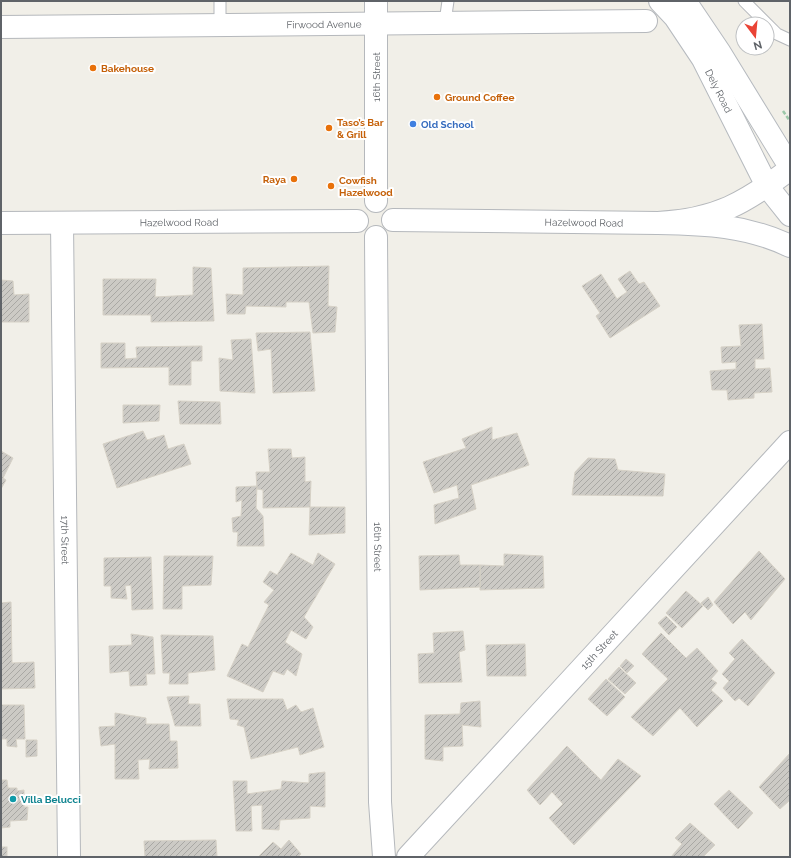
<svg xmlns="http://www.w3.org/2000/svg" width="791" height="858" viewBox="0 0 791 858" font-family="Raleway,sans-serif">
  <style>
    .building { fill: url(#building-hatch); stroke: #d6d1c6 }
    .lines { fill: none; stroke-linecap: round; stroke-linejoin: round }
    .lane-casing { stroke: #b5b8bc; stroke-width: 13 }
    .street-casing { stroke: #b5b8bc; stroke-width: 24 }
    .secondary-casing { stroke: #b6babf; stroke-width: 24 }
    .path { stroke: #9cc7a9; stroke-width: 2.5; stroke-dasharray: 4 2; stroke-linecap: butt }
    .lane { stroke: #fff; stroke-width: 11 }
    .street { stroke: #fff; stroke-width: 22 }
    .secondary { stroke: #fff; stroke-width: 22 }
    .food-dot { fill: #e8710a; stroke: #fff; stroke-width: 1.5 }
    .shop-dot { fill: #3f7fe0; stroke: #fff; stroke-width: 1.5 }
    .culture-dot { fill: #0f9aa8; stroke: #fff; stroke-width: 1.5 }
    .labels { text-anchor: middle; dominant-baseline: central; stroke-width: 4; stroke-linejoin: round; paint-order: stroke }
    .street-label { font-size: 10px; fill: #5f6368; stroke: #fff }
    .food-label { font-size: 10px; font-weight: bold; fill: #c56008; stroke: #fff; text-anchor: start }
    .shop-label { font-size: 10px; font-weight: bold; fill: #366cbe; stroke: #fff; text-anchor: start }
    .culture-label { font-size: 10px; font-weight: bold; fill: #0d838f; stroke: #fff; text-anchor: start }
  </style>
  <defs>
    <pattern id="building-hatch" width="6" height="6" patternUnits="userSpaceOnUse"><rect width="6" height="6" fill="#cccac5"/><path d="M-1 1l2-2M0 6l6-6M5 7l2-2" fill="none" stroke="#a9a8a4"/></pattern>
  </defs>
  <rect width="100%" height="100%" fill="#f1efe8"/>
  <g class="building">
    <polygon points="329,266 328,306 337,307 335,332 313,333 309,302 286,302 286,307 246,306 245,314 227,314 226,294 243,295 243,268"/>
    <polygon points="193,267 211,268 214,321 151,322 151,315 103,315 103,279 156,279 155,297 193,295"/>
    <polygon points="630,271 639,284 644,282 660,306 610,338 596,316 600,313 582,286 601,274 617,299 627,292 618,279"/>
    <polygon points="1,280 13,281 14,295 29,294 29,322 1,322"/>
    <polygon points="762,324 764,359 755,359 755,369 770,368 772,392 754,393 754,398 728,400 727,390 712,390 710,371 736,369 736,362 722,363 721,347 741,346 739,325"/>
    <polygon points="310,332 315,391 273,393 271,349 258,351 256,333"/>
    <polygon points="251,339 255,393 220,391 219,358 233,360 231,340"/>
    <polygon points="101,343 125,343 125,359 137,358 136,347 202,346 202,361 191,361 191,385 169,385 169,367 101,368"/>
    <polygon points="178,401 220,402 221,424 180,424"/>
    <polygon points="123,405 160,405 159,421 123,423"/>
    <polygon points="492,427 492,440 517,433 529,465 471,485 476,509 435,524 434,505 459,498 457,485 434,493 423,462 466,448 462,439"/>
    <polygon points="143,431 147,440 164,435 168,449 184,444 191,464 117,488 103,444"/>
    <polygon points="268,449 291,449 292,458 305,457 305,482 311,481 310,507 263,508 263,490 257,489 256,472 270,472"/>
    <polygon points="1,451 13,458 3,478 6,480 1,489"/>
    <polygon points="588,458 615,459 618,470 665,474 663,496 572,495 575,472"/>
    <polygon points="257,486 256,508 263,516 264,546 237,546 238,532 233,532 232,518 241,516 242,500 236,502 236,487"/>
    <polygon points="310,507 345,507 345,533 309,535"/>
    <polygon points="759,551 785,579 751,620 745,612 733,624 714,602"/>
    <polygon points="291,553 313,565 318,553 335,564 304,617 313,627 306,639 291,630 285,642 302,654 296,676 287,669 284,675 273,671 263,692 227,676 242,644 248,647 269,605 264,602 274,590 263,582 270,571 277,575"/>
    <polygon points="504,554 543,556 544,588 480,590 480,565 504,566"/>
    <polygon points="459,555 460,565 480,565 480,587 420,590 419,556"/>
    <polygon points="164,556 213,556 211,585 182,586 182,609 163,609"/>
    <polygon points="151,557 153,609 132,610 131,585 125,586 127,599 111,598 111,586 104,586 104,558"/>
    <polygon points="686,591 703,606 682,628 666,613"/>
    <polygon points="708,597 713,605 708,610 701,603"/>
    <polygon points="11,602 12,663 34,662 35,688 1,689 1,603"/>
    <polygon points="666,616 677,627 669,635 658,623"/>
    <polygon points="463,631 465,650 459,652 462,682 419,683 418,654 434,653 433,633"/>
    <polygon points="661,633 686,658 697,648 718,671 711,679 717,683 711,690 723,701 697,727 680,708 653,736 631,717 668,679 642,654"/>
    <polygon points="131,634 153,637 155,674 146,674 147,685 130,686 129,671 110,673 109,646 132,645"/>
    <polygon points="161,635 213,636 215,670 188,673 188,684 169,684 170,673 163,673"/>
    <polygon points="742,639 775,673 748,706 739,698 735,701 723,688 729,681 722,674 735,659 729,653"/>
    <polygon points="525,644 526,676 487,676 486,645"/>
    <polygon points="626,659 634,666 627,673 620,666"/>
    <polygon points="619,667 636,683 625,694 608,679"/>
    <polygon points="606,679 625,697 607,716 588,699"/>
    <polygon points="189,696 188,704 200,704 201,726 175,726 167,697"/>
    <polygon points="227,699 283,699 287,710 296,705 301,712 313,708 324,747 300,755 298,747 251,759 244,727 237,725 239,720 230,719"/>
    <polygon points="480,701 481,727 462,725 463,746 443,747 443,761 425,759 425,715 460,714 461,703"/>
    <polygon points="1,705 24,705 25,739 16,739 17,747 7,746 7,739 1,739"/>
    <polygon points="115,713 146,718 146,724 169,724 170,741 177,741 178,768 149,769 150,759 138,760 139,779 115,779 115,744 101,746 99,727 115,726"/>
    <polygon points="26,740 37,740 37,756 26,757"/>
    <polygon points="567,746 601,780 618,759 641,776 574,845 549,818 563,804 552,792 540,805 527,790"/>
    <polygon points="790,753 790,800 780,809 759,787"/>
    <polygon points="325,772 325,807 310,806 310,818 280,820 279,830 262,829 262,805 251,806 252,831 236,831 233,781 247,781 247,794 281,789 282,781 309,783 309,774"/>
    <polygon points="1,780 7,780 8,788 17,788 17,791 24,790 24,807 28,807 27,820 10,821 10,827 1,828"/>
    <polygon points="729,790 753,813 738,829 714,804"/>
    <polygon points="690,823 715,845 703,857 671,857 682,844 675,838"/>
    <polygon points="216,840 217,857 145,857 144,841"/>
    <polygon points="289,840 301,854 298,857 259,856 273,842 281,849"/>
    <rect x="1" y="847" width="6" height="10"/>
  </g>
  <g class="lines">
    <g class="lane-casing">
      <g id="lane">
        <polyline points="744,1 777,34 790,40"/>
        <polyline points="445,22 448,1"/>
        <polyline points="220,25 220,1"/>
      </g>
    </g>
    <g class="street-casing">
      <g id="street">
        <path id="s1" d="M1 27 646 21"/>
        <polyline points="376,201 376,1"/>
        <path id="s2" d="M393 220 658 223C716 220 745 203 790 169"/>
        <path id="s3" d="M1 223 357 221"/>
        <path id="s4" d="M62 223 69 857"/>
        <path id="s5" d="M376 237 380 802 384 857"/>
        <path id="s6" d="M408 857 790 442"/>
      </g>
    </g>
    <g class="secondary-casing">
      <g id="secondary">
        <path id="s7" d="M660 1 675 17 703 59 767 186 790 215"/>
        <polyline points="685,1 720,53 790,167"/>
        <path d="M658 223C706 224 746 225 790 246"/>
      </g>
    </g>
    <polyline class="path" points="783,111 790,121"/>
    <use href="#lane" class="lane"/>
    <use href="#street" class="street"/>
    <use href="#secondary" class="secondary"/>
  </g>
  <g class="food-dot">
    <circle cx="93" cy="68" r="4"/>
    <circle cx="437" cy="97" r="4"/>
    <circle cx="329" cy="128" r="4"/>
    <circle cx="294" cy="179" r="4"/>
    <circle cx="331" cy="186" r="4"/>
  </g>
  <circle class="shop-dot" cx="413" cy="124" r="4"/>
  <circle class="culture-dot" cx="13" cy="799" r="4"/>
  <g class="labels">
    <g class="street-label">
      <text stroke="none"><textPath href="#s1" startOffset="323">Firwood Avenue</textPath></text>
      <text transform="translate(376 77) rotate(-90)">16th Street</text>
      <text stroke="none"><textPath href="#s7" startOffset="108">Dely Road</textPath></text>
      <text stroke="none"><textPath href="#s3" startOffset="178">Hazelwood Road</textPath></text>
      <text stroke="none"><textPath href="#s2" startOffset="191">Hazelwood Road</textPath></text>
      <text stroke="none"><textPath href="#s4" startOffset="317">17th Street</textPath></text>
      <text stroke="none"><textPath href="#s5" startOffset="310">16th Street</textPath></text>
      <text stroke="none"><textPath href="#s6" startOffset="282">15th Street</textPath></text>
    </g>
    <g class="food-label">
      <text x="101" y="68">Bakehouse</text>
      <text x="445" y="97">Ground Coffee</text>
      <text x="337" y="122">Taso’s Bar<tspan x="337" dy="12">&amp; Grill</tspan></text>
      <text x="286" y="179" text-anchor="end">Raya</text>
      <text x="339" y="180">Cowfish<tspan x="339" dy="12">Hazelwood</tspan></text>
    </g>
    <g class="shop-label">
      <text x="421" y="124">Old School</text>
    </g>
    <g class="culture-label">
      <text x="21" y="799">Villa Belucci</text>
    </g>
  </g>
  <rect width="791" height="858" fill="none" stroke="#5f6368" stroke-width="4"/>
  <g transform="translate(755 36) rotate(164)"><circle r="19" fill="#ffffff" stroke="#bfc1c3"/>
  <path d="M0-3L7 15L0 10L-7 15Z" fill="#ea4335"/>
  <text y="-6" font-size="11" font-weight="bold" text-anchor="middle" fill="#5f6368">N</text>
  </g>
</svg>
